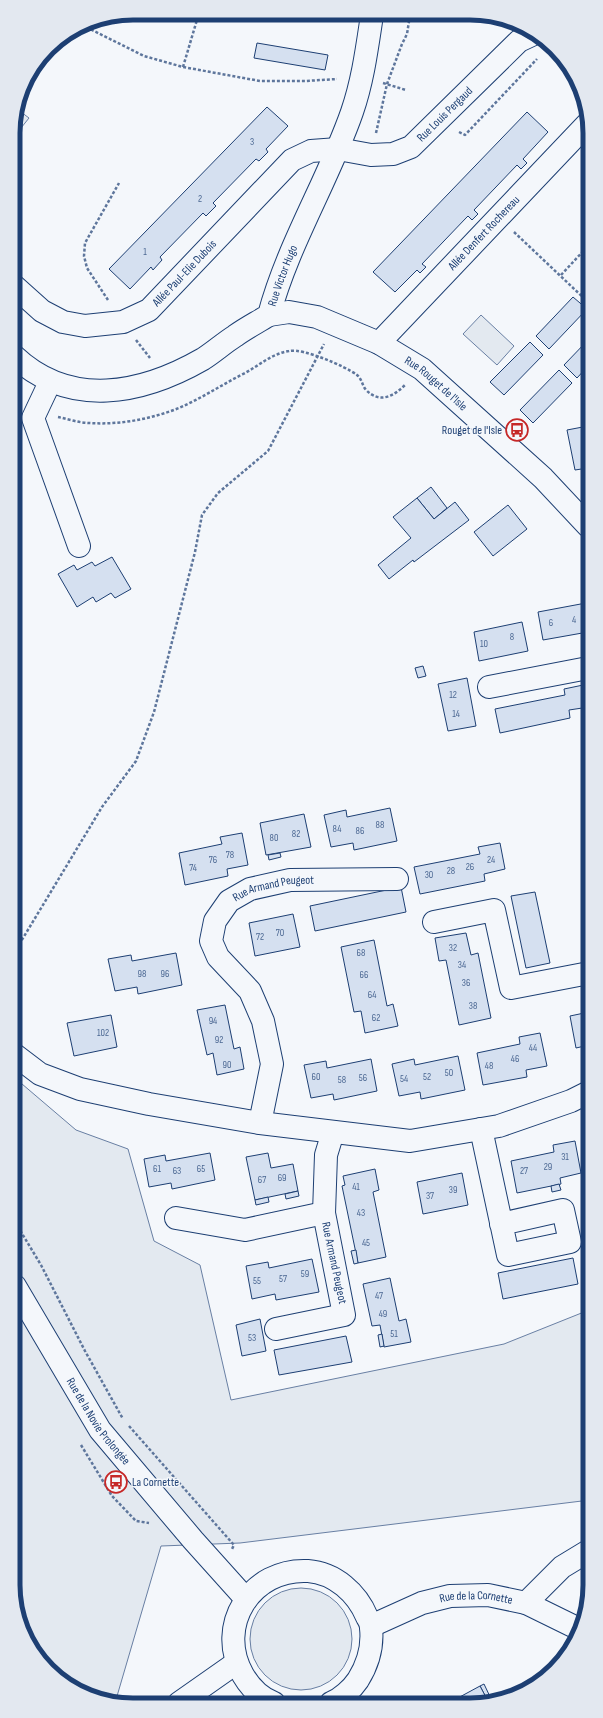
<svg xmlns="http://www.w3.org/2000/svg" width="603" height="1718" viewBox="0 0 603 1718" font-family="'Sofia Sans Condensed',sans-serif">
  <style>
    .green { fill: #e3e9f0; stroke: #687fa3 }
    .building { fill: #d5e0f0; stroke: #1d3f73 }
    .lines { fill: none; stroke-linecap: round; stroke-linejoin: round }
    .minor-casing { stroke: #1d3f73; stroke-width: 24 }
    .path { stroke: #5e769c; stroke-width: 2.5; stroke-dasharray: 3 2; stroke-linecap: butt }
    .minor { stroke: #f4f7fb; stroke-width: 22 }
    .labels { text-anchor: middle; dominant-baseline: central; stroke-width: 3; stroke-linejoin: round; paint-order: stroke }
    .number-label { font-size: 10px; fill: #4b6792 }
    .street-label { font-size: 12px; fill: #1d3f73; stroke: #f4f7fb }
    .poi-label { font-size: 12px; fill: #1d3f73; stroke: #f4f7fb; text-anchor: end }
    .rim { fill: none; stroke: #1d3f73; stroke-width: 5 }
  </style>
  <rect width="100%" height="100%" fill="#f4f7fb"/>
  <g class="green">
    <polygon points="17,109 29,118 13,138 13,125"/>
    <polygon points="481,315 514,346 497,365 463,334"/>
    <path d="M15 1078 76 1130 128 1149 154 1241 200 1265 231 1400 504 1344 589 1310 590 1500 240 1543 161 1546 115 1703C86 1703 41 1670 28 1644 23 1633 20 1620 15 1609Z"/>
    <circle cx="301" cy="1639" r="51"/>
  </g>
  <g class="building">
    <polygon points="321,14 336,14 329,22"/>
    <polygon points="257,43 328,55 325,70 254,58"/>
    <polygon points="267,107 288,126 266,149 268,152 259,161 256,159 213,203 216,206 206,216 203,213 160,257 162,260 153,270 151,267 130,289 109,269"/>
    <polygon points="527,112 548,132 523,159 527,163 521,169 517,165 474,210 478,214 472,220 468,216 466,218 422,264 426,267 420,273 417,270 395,292 373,272"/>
    <polygon points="573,297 587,309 549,349 536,336"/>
    <polygon points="588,340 588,366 577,378 564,365"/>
    <polygon points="530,342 543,355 504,395 490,382"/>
    <polygon points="559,370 572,383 533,423 520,410"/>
    <polygon points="588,426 588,468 575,470 567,430"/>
    <polygon points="431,487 447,508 434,519 417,498"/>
    <polygon points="417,498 434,519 455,502 469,520 414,562 413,560 389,579 378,565 411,538 393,517"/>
    <polygon points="508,505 527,529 493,556 474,532"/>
    <polygon points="112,557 131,589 115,598 111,593 96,602 93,597 77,607 58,574 74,565 77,570 92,562 95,566"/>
    <polygon points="586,603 587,609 588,609 588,632 543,640 538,612"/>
    <polygon points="522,622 528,651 479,661 474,632"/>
    <polygon points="423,666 426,676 418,678 415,668"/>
    <polygon points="467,678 476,726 448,731 438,684"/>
    <polygon points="588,684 589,707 569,710 570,718 500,733 495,709 565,695 564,689"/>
    <polygon points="390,808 397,841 354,850 353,843 331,847 324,815 346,810 347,817"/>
    <polygon points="304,814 311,847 266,855 260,823"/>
    <polygon points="242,833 248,865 227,869 228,876 185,885 179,853 222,844 220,837"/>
    <polygon points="500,843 505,869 484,874 485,881 420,894 414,867 480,854 478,847"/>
    <polygon points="280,853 281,857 269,860 268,855"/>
    <polygon points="401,887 406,912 315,931 310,906"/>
    <polygon points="535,892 550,963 526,968 511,896"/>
    <polygon points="293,914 300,947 255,956 249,923"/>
    <polygon points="466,933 471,955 478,953 491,1018 459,1025 446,960 439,961 435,938"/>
    <polygon points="374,940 387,1006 393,1004 398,1026 365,1033 361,1011 354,1012 341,947"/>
    <polygon points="176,953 182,985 138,994 137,987 115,991 108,959 131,955 132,961"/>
    <polygon points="225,1005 234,1049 240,1047 244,1069 217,1075 213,1053 207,1055 197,1010"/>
    <polygon points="589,1012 589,1045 576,1048 570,1016"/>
    <polygon points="111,1015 117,1047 74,1056 67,1023"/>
    <polygon points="540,1033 547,1066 526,1070 527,1077 483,1085 477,1053 520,1044 519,1037"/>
    <polygon points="458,1056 465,1090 421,1099 420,1092 399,1096 392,1064 414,1059 415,1065"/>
    <polygon points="371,1059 377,1091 334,1100 333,1094 311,1098 304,1065 326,1061 327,1068"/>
    <polygon points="575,1141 581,1173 560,1178 561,1184 517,1193 511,1161 554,1152 553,1145"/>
    <polygon points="210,1153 215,1180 172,1189 171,1183 149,1187 144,1159 165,1155 166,1161"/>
    <polygon points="268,1153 271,1168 293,1164 298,1191 255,1200 246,1157"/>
    <polygon points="375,1169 379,1190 373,1192 386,1257 358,1263 342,1186 345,1185 343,1176"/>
    <polygon points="462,1173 468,1205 423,1214 417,1182"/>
    <polygon points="559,1184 561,1190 552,1192 551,1186"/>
    <polygon points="298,1191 299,1196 286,1199 285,1194"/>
    <polygon points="268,1197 269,1202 256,1205 255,1200"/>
    <polygon points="356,1250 358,1263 354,1264 351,1251"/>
    <polygon points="573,1258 578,1284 503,1299 498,1273"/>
    <polygon points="312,1259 319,1292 276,1300 275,1294 252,1299 246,1266 268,1262 269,1268"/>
    <polygon points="390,1278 399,1321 406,1319 411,1342 384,1347 380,1325 372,1326 363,1284"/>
    <polygon points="260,1319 266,1351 242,1356 236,1325"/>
    <polygon points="382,1334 384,1346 380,1347 378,1335"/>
    <polygon points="346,1336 352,1362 279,1375 274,1350"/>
    <polygon points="484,1684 493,1703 489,1703 480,1686"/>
    <polygon points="480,1686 489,1703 458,1703 456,1699"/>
  </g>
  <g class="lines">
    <g class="minor-casing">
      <g id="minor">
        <path id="s1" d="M13 285 42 311 63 322 85 326 123 322 149 310 292 160 311 151 338 149 371 155 393 154 411 147 519 41 536 33"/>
        <path id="s2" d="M269 315 289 312 317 317 379 343 422 369 543 478 588 526"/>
        <path id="s3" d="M379 343 588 123"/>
        <path id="s4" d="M14 356C70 409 142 394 203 359 214 352 224 343 235 336 246 328 258 322 269 315 288 244 328 181 352 112 363 80 367 48 372 15"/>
        <polyline points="50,382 33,418 79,546"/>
        <polyline points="489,687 588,668"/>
        <polyline points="434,922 494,910 511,988 589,973"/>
        <polyline points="15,1055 40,1074 80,1089 149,1104 260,1123 410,1141 499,1126 571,1101 589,1092"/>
        <path id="s5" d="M260 1123 272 1064 263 1021 250 991 218 957 211 941 215 921 229 901 250 889 290 880 397 879"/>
        <polyline points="481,1129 508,1255 570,1242 563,1210 501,1224"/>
        <polyline points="176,1218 245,1230 324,1213"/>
        <path id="s6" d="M15 1286 100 1430 193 1540 246 1599"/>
        <polyline points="276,1329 344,1315 324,1213 326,1155 333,1132"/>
        <polyline points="526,1603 562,1567 590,1550"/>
        <path id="s7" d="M371 1626 422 1603 450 1596 488 1595 526 1603 581 1630"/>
        <polyline points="179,1703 236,1663"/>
        <path d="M274 1703C261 1698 250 1687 243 1675 215 1626 251 1568 308 1571 335 1573 357 1593 367 1617 369 1620 371 1624 371 1628 373 1646 368 1664 358 1680 352 1689 341 1699 331 1703"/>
      </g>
    </g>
    <g class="path">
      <polyline points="82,25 144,56 183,67 260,81 306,81 337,79"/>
      <polyline points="183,67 199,13"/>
      <polyline points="383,83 406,90"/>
      <polyline points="459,132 465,135 537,59"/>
      <polyline points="376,133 387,84 402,44 407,34 410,15"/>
      <polyline points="514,232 588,302"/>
      <polyline points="561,275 588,246"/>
      <polyline points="108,300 87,268 84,256 85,243 119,183"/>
      <polyline points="136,340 150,358"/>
      <path d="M58 417C68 419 79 423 90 423 120 425 151 419 179 408 200 399 220 386 241 375 258 367 270 354 289 351 303 348 345 366 357 375 362 379 362 385 366 390 380 404 394 396 405 385"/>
      <polyline points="14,953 102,807 136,761 154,712 195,552 202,515 218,493 268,451 324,344"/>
      <polyline points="15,1222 41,1265 85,1351 123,1419"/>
      <polyline points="129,1426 234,1545 232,1549"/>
      <polyline points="81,1445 112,1496 136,1521 149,1523"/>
    </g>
    <use href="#minor" class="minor"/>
  </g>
  <defs>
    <g id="bus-ring" transform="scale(1.15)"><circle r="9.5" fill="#f4f7fb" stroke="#c62828" stroke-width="1.5"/><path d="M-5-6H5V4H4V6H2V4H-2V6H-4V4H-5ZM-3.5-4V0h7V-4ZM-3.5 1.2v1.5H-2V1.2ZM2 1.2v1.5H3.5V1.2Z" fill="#c62828"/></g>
  </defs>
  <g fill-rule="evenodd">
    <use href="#bus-ring" x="517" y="430"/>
    <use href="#bus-ring" x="116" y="1482"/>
  </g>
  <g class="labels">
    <g class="number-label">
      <text x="252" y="142">3</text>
      <text x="200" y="199">2</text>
      <text x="145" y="252">1</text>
      <text x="574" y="620">4</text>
      <text x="551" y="623">6</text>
      <text x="512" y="637">8</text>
      <text x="484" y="644">10</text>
      <text x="453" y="695">12</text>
      <text x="456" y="714">14</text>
      <text x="380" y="825">88</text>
      <text x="337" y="829">84</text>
      <text x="360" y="831">86</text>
      <text x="296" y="834">82</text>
      <text x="274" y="838">80</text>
      <text x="230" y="855">78</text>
      <text x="213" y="860">76</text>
      <text x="491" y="860">24</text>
      <text x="470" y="867">26</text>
      <text x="193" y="868">74</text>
      <text x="451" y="871">28</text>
      <text x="429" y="875">30</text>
      <text x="280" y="933">70</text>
      <text x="260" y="937">72</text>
      <text x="453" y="948">32</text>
      <text x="361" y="953">68</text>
      <text x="462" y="965">34</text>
      <text x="142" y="974">98</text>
      <text x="165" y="974">96</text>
      <text x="364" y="975">66</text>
      <text x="466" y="983">36</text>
      <text x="372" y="995">64</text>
      <text x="473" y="1006">38</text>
      <text x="376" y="1018">62</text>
      <text x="213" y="1021">94</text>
      <text x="103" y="1033">102</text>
      <text x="219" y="1040">92</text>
      <text x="533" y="1048">44</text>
      <text x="515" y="1059">46</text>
      <text x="227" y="1065">90</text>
      <text x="489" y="1066">48</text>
      <text x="449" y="1073">50</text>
      <text x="316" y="1077">60</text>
      <text x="427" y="1077">52</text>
      <text x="363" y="1078">56</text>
      <text x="404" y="1079">54</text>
      <text x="342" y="1080">58</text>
      <text x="565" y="1157">31</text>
      <text x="548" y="1167">29</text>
      <text x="157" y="1169">61</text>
      <text x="201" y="1169">65</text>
      <text x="177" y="1171">63</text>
      <text x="524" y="1171">27</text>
      <text x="282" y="1178">69</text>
      <text x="262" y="1180">67</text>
      <text x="356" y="1187">41</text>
      <text x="453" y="1190">39</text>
      <text x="430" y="1196">37</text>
      <text x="361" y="1213">43</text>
      <text x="366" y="1243">45</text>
      <text x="305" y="1274">59</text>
      <text x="283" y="1279">57</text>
      <text x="257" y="1281">55</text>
      <text x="379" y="1296">47</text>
      <text x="383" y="1314">49</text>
      <text x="394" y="1334">51</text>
      <text x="252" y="1338">53</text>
    </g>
    <g class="street-label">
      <text stroke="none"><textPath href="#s1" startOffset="529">Rue Louis Pergaud</textPath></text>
      <text stroke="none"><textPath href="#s3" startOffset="152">Allée Denfert Rochereau</textPath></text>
      <text stroke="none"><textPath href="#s1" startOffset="203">Allée Paul-Elie Dubois</textPath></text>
      <text stroke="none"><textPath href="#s4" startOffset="325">Rue Victor Hugo</textPath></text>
      <text stroke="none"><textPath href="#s2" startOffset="186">Rue Rouget de l'Isle</textPath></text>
      <text stroke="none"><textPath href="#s5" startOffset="293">Rue Armand Peugeot</textPath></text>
      <text transform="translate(334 1263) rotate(78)">Rue Armand Peugeot</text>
      <text stroke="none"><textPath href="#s6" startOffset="159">Rue de la Novie Prolongée</textPath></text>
      <text stroke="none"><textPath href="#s7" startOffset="111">Rue de la Cornette</textPath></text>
    </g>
    <g class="poi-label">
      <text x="502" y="430">Rouget de l'Isle</text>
      <text x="132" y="1482" text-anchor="start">La Cornette</text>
    </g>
  </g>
  <path d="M0 0H603V1718H0ZM133 20H470A113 113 0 0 1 583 133V1585A113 113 0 0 1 470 1698H133A113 113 0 0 1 20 1585V133A113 113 0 0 1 133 20Z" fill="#e3e8f0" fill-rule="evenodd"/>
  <path class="rim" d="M133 20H470A113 113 0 0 1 583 133V1585A113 113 0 0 1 470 1698H133A113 113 0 0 1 20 1585V133A113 113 0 0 1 133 20Z"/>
</svg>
